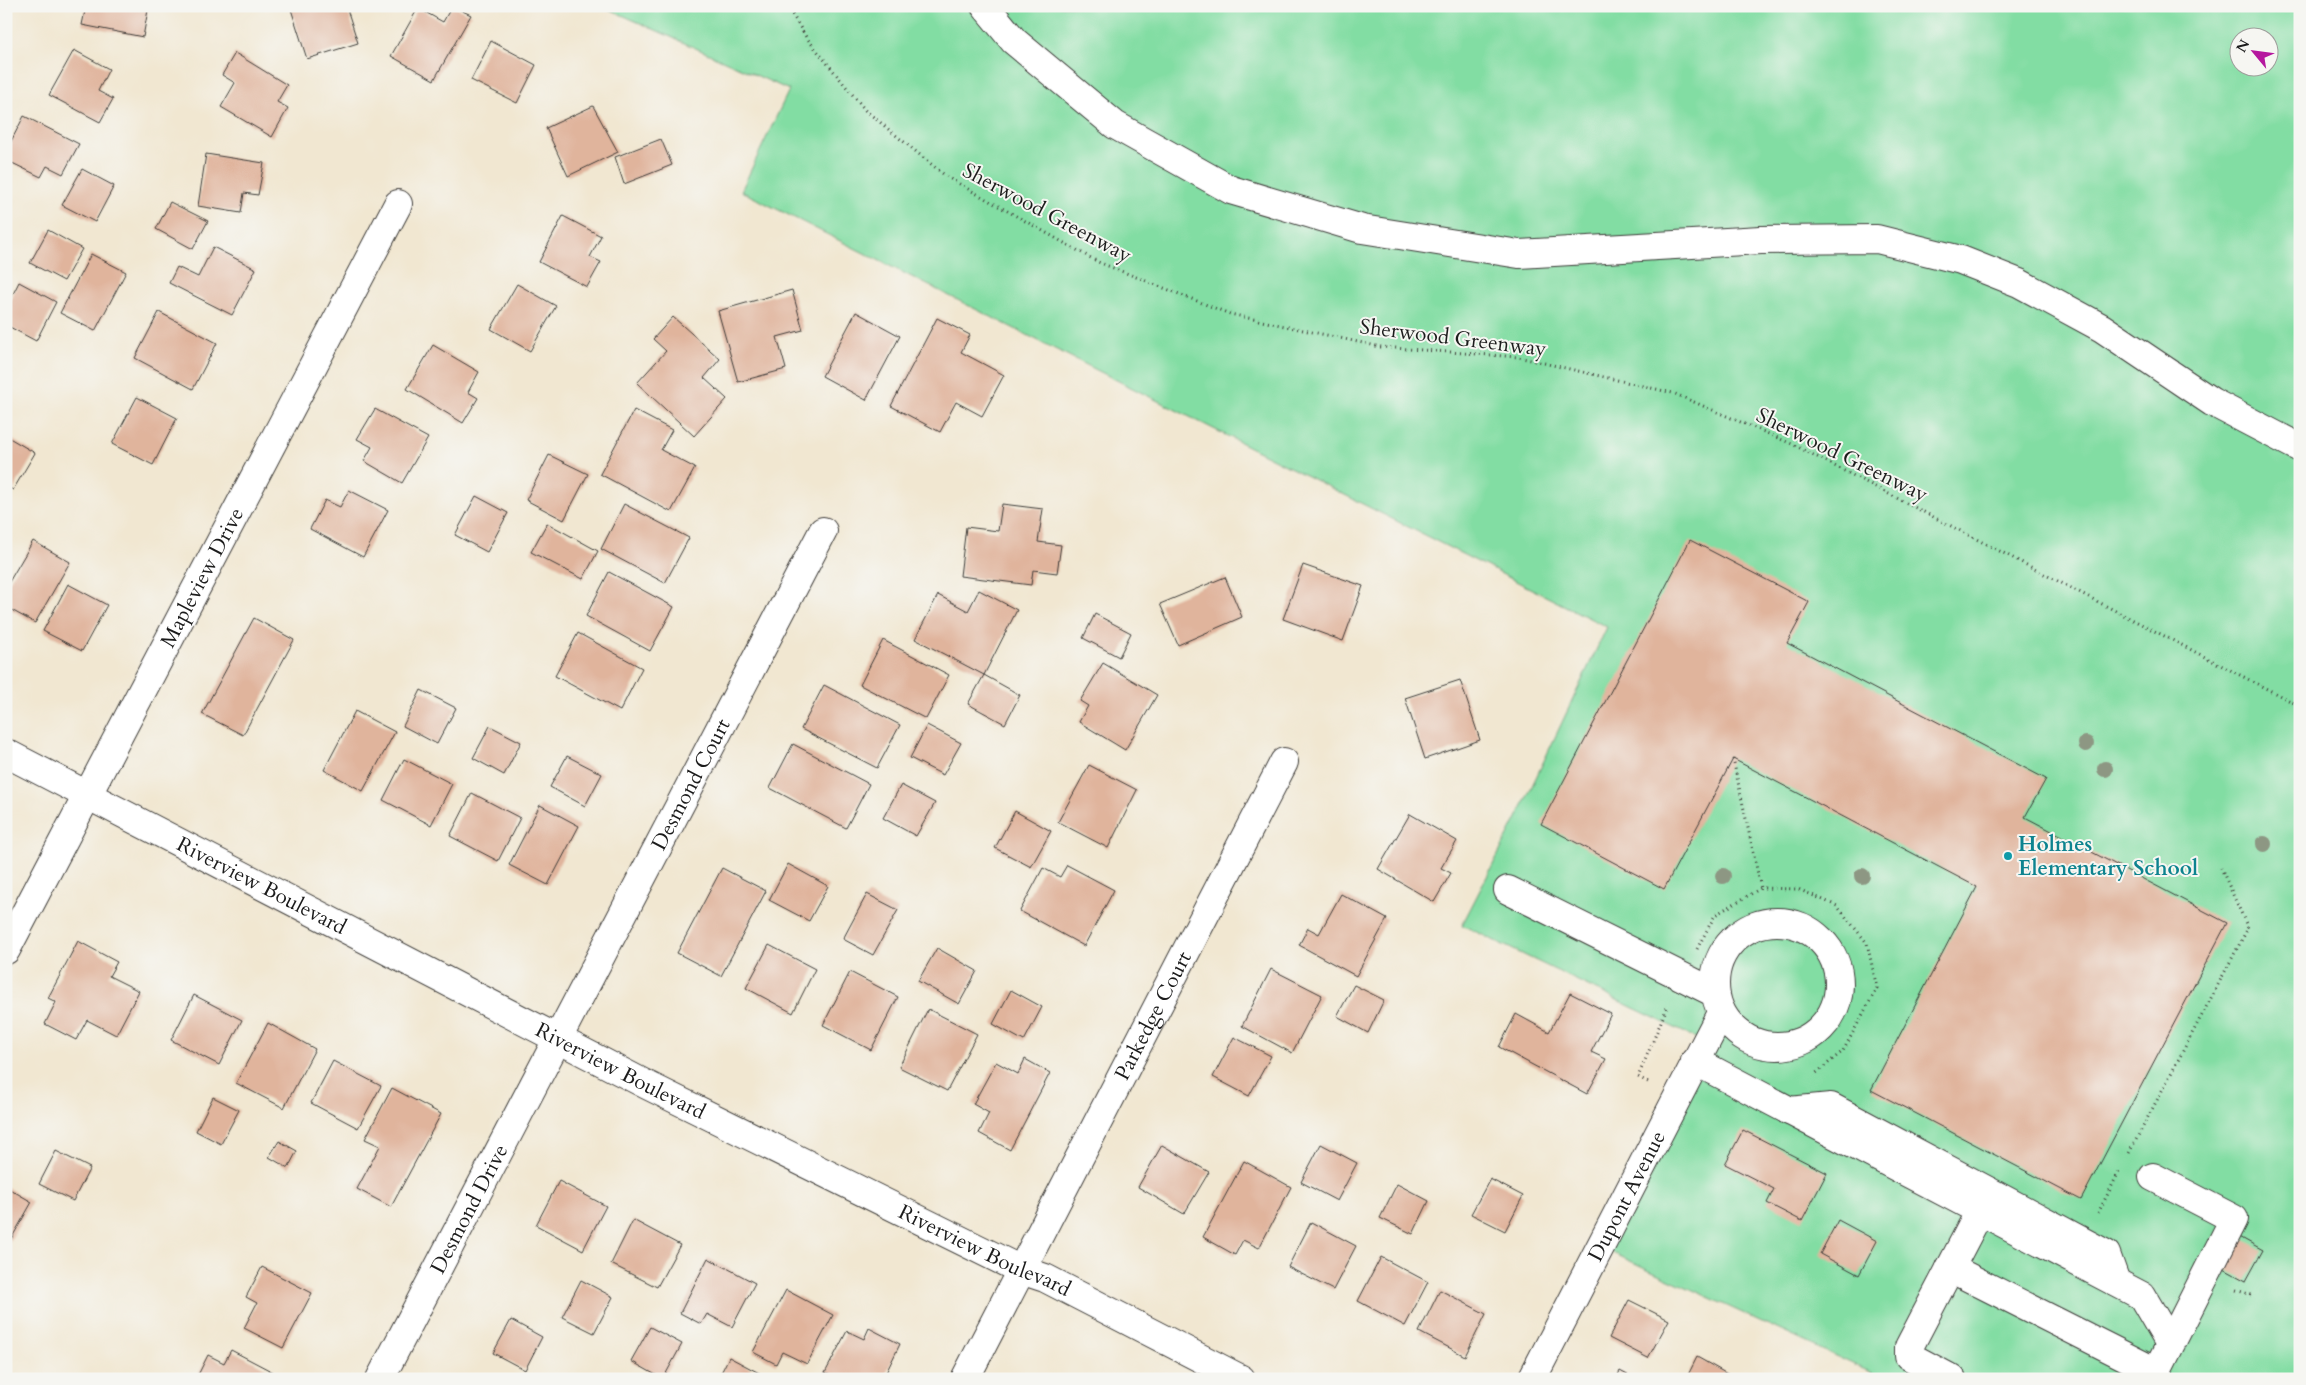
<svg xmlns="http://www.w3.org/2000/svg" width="2306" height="1385" viewBox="0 0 2306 1385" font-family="Cardo,serif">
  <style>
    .green { fill: #82dda3; stroke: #4f7c60; fill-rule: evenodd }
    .building { fill: #e0b49c }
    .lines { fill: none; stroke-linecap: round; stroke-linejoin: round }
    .minor-casing { stroke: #3c3a37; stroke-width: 30 }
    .path { stroke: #3c3a37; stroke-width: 3; stroke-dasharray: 1 4; stroke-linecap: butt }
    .minor { stroke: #fff; stroke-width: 28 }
    .tree { fill: #8d9783 }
    .culture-dot { fill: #0f9aa8; stroke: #f6f6f2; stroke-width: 2 }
    .labels { text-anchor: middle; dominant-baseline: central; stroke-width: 4; stroke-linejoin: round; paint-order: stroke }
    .street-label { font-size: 21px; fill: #1c1c1c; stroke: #f6f6f2 }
    .culture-label { font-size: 21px; font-weight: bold; fill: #0d838f; stroke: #f6f6f2; text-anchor: start }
  </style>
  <rect width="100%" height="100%" fill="#f6f6f2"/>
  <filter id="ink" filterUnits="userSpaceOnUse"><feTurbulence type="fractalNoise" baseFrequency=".02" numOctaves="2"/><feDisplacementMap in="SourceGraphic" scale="10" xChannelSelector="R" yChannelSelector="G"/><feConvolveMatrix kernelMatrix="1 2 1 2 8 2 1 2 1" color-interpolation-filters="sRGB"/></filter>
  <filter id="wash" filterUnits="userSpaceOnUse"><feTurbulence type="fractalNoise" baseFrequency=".0096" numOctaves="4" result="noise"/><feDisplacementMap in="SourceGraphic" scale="20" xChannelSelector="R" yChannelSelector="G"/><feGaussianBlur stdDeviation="1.12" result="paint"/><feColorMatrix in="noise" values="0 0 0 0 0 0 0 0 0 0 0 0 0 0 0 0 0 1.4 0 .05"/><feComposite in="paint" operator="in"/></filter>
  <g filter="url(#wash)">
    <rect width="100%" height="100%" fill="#f1e7d1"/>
    <path class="green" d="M602 6H2300V1379H1885L1600 1247 1704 1042 1462 925 1516 820 1607 627 741 191 789 90ZM2238 38H2268V68H2238Z"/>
    <g id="blocks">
      <g class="building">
        <polygon points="86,6 130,6 148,10 143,37 82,25"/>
        <polygon points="290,6 346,6 358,43 307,59"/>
        <polygon points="452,6 471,15 434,80 391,56 418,8 443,22"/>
        <polygon points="491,41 536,65 517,103 471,80"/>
        <polygon points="74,50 109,69 98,91 113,99 100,122 49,95"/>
        <polygon points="235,53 287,85 277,102 288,108 272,137 221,107 235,83 222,75"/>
        <polygon points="593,106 618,152 568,176 546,128"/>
        <polygon points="24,116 79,144 63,174 47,166 41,177 6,160 6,151"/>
        <polygon points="661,139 672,165 624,184 615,157"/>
        <polygon points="206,154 264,163 258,195 244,193 241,213 198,206"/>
        <polygon points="82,169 114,186 95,222 62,205"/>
        <polygon points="170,202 208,221 193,249 156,229"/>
        <polygon points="563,216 601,236 590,257 601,262 587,287 539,262"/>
        <polygon points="48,230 82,249 64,281 30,263"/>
        <polygon points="213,247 256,269 232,315 169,283 177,267 198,277"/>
        <polygon points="91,254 126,272 95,331 60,313"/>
        <polygon points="19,282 56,302 36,341 6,325 6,308"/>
        <polygon points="517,284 556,306 530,351 491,329"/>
        <polygon points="792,290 803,330 777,337 786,369 738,382 718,311"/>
        <polygon points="159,312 217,343 193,389 135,358"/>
        <polygon points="856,312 900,336 866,400 822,376"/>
        <polygon points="673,317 720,359 704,378 727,399 694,436 637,383 666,351 653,339"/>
        <polygon points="937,318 970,335 961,352 1004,375 982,416 956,402 940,432 891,406"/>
        <polygon points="433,345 479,372 468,392 478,398 463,423 407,389"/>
        <polygon points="137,397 177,418 153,465 112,444"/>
        <polygon points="375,409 428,438 402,483 364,461 372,447 357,439"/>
        <polygon points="634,410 672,430 661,450 695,468 671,512 600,474"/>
        <polygon points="6,436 35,453 13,490 6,486"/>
        <polygon points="549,455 588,474 564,520 526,500"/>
        <polygon points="349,490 388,510 363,557 310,529 325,500 340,507"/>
        <polygon points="476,496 508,513 487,552 455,535"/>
        <polygon points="624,504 689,538 665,583 601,549"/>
        <polygon points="1002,504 1043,509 1038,542 1061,545 1057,573 1033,570 1031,585 960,576 966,527 998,531"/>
        <polygon points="547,523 598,551 583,579 531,552"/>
        <polygon points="1690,540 1809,602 1787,643 2046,779 2025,817 2227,923 2081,1200 1871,1090 1977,887 1733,759 1664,889 1541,824"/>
        <polygon points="33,541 70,562 35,623 6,607 6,587"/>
        <polygon points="1303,565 1363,586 1343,641 1283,619"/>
        <polygon points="609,572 674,607 650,651 586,616"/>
        <polygon points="1225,577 1242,617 1178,645 1160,604"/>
        <polygon points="68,584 107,605 82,651 43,631"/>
        <polygon points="979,590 1017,610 984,675 915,639 938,595 968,611"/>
        <polygon points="1095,614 1131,633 1119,657 1083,638"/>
        <polygon points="254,618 294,640 243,735 202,714"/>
        <polygon points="578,633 642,668 620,711 555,676"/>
        <polygon points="883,640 949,675 926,719 860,685"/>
        <polygon points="1103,663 1157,695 1125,750 1079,722 1088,706 1080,701"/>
        <polygon points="984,675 1020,695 1005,724 968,704"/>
        <polygon points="1460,680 1480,740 1425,759 1405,698"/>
        <polygon points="824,685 900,725 877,768 801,729"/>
        <polygon points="421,690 456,708 437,744 403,726"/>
        <polygon points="355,711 395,732 363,791 324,770"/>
        <polygon points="927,725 961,743 943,775 910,758"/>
        <polygon points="490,726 521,742 504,775 473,758"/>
        <polygon points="793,744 869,784 846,828 770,788"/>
        <polygon points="567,756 602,774 585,806 550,787"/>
        <polygon points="404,759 452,784 431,825 383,800"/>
        <polygon points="1089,765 1137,790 1108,848 1058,822"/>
        <polygon points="901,785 935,803 916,836 883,818"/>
        <polygon points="472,793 520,818 498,861 450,836"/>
        <polygon points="540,805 579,826 548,885 509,865"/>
        <polygon points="1015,811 1051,831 1031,867 995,848"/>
        <polygon points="1410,814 1457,841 1441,868 1451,873 1434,902 1378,869"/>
        <polygon points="788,864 828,886 809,921 769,900"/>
        <polygon points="1067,865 1114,890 1084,946 1020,911 1043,868 1060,877"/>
        <polygon points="722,868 766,891 721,976 677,953"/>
        <polygon points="867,894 898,910 873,955 843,939"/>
        <polygon points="1341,894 1387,919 1356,976 1299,945 1308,928 1319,934"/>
        <polygon points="78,941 117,962 109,976 139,991 116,1035 87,1020 76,1040 45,1024 56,1002 48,998"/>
        <polygon points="769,945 815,969 793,1013 746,988"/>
        <polygon points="937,948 977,971 959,1004 918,981"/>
        <polygon points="1271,969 1322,995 1292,1053 1242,1026"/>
        <polygon points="850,972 898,997 871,1050 823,1025"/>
        <polygon points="1354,985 1384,1000 1368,1033 1337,1016"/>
        <polygon points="1011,990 1042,1007 1024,1041 993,1024"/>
        <polygon points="1570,993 1611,1014 1591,1052 1606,1059 1587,1094 1499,1047 1516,1014 1549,1032"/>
        <polygon points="194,995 242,1020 219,1065 171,1040"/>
        <polygon points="928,1009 977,1034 947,1091 899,1067"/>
        <polygon points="268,1023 315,1049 284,1108 236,1083"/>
        <polygon points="1234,1037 1271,1056 1249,1096 1213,1077"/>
        <polygon points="1025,1059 1050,1073 1010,1150 979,1133 989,1113 973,1104 996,1062 1018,1074"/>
        <polygon points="333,1061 381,1086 358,1128 311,1103"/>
        <polygon points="392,1088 441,1114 391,1207 357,1189 380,1146 365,1139"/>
        <polygon points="213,1097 239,1110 221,1144 196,1131"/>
        <polygon points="1743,1130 1827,1173 1802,1221 1767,1203 1774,1189 1725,1164"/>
        <polygon points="279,1141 297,1151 288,1168 269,1157"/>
        <polygon points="1321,1144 1357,1163 1337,1201 1301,1182"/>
        <polygon points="1162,1145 1209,1172 1184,1214 1138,1187"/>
        <polygon points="56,1151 90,1168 73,1201 39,1184"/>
        <polygon points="1244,1161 1291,1187 1259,1248 1243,1240 1235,1255 1203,1237"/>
        <polygon points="1490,1179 1523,1196 1505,1231 1471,1214"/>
        <polygon points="559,1181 606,1206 583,1250 536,1225"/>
        <polygon points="1397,1184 1429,1201 1413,1234 1380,1218"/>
        <polygon points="6,1187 32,1202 6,1248"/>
        <polygon points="633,1220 680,1245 657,1287 611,1264"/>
        <polygon points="1838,1220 1877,1241 1859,1275 1820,1254"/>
        <polygon points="1311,1222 1356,1246 1333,1290 1288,1267"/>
        <polygon points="2227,1230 2263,1250 2246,1281 2211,1262"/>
        <polygon points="1381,1257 1428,1282 1405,1326 1358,1301"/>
        <polygon points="708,1258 755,1283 732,1327 707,1314 701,1324 680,1313"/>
        <polygon points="262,1267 312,1293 283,1348 244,1328 257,1303 246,1297"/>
        <polygon points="581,1280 613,1297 594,1333 562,1317"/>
        <polygon points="786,1290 833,1315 807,1364 782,1352 776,1364 753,1352"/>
        <polygon points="1440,1290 1486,1314 1465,1356 1419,1332"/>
        <polygon points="1629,1300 1669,1320 1648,1358 1609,1338"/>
        <polygon points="511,1320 542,1337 525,1370 493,1353"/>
        <polygon points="650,1327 682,1344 663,1379 631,1361"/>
        <polygon points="869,1328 900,1344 883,1379 836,1379 825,1373 847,1331 864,1339"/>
        <polygon points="231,1350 273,1372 269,1379 196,1379 208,1355 224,1363"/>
        <polygon points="729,1357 761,1374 759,1379 718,1379"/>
        <polygon points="1697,1357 1736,1379 1686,1379"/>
        <polygon points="1620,1371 1635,1379 1616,1379"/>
      </g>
    </g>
  </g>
  <g filter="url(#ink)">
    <use href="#blocks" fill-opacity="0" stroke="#3c3a37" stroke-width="1"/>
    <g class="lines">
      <g class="minor-casing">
        <g id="minor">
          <polyline points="985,6 1014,41 1115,125 1231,190 1362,229 1519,254 1761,240 1877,239 1961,260 2019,283 2102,328 2212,402 2300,448"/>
          <path id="s1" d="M6 753 647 1085 1021 1270 1045 1278 1241 1379"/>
          <polyline points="1508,890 1715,993"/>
          <circle cx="1777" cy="984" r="62"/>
          <path id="s2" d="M6 950 398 204"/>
          <polyline points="1695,1061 2142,1296 2170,1344"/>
          <polyline points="1789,1111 1831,1107 2106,1254 2116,1282"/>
          <polyline points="1950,1268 2156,1372"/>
          <path id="s3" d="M380 1379 823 531"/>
          <path id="s4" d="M965 1379 1284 762"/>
          <path id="s5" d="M1532 1379 1721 1013"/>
          <polyline points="1952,1379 1909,1356 1909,1347 1980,1211"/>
          <polyline points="2153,1379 2234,1219 2153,1177"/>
        </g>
      </g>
      <g class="path">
        <polyline points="787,6 806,37 865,110 947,177 1098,262 1230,314 1381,347 1518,357 1673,393 1792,444 2300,706"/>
        <polyline points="1733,759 1761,888"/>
        <polyline points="1697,949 1715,915 1761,888 1798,889 1837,906 1867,943 1877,988 1843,1051 1814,1075"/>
        <polyline points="1648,1082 1638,1077 1668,1005"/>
        <polyline points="2129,1153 2248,928 2221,868"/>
        <polyline points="2098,1213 2119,1172"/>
        <polyline points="2236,1290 2255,1296"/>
      </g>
      <use href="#minor" class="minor"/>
    </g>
    <g class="tree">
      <circle cx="2086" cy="744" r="8"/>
      <circle cx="2105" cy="769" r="8"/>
      <circle cx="2264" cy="844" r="8"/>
      <circle cx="1723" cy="876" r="8"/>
      <circle cx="1862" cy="876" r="8"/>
    </g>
  </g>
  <circle class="culture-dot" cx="2008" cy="856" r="5"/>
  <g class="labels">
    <g class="street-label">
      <text transform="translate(1047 213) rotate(28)">Sherwood Greenway</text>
      <text transform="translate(1453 338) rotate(7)">Sherwood Greenway</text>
      <text transform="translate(1842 455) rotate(26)">Sherwood Greenway</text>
      <text stroke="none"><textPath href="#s2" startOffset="421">Mapleview Drive</textPath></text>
      <text stroke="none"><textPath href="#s3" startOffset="671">Desmond Court</textPath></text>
      <text stroke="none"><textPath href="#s1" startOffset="288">Riverview Boulevard</textPath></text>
      <text stroke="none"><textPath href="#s4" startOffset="409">Parkedge Court</textPath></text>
      <text stroke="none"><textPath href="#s1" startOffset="692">Riverview Boulevard</textPath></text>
      <text stroke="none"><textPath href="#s5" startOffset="206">Dupont Avenue</textPath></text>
      <text stroke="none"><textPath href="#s3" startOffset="192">Desmond Drive</textPath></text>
      <text stroke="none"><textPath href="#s1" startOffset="1098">Riverview Boulevard</textPath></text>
    </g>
    <g class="culture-label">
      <text x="2018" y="844">Holmes<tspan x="2018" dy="24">Elementary School</tspan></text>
    </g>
  </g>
  <rect width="2306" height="1385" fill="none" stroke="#f6f6f2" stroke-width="25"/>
  <g transform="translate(2254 52) rotate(299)"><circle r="24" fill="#f6f6f2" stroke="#9f9f9c"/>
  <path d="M0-4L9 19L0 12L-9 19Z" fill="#b5179e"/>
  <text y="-8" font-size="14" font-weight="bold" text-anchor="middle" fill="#1c1c1c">N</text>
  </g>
</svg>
